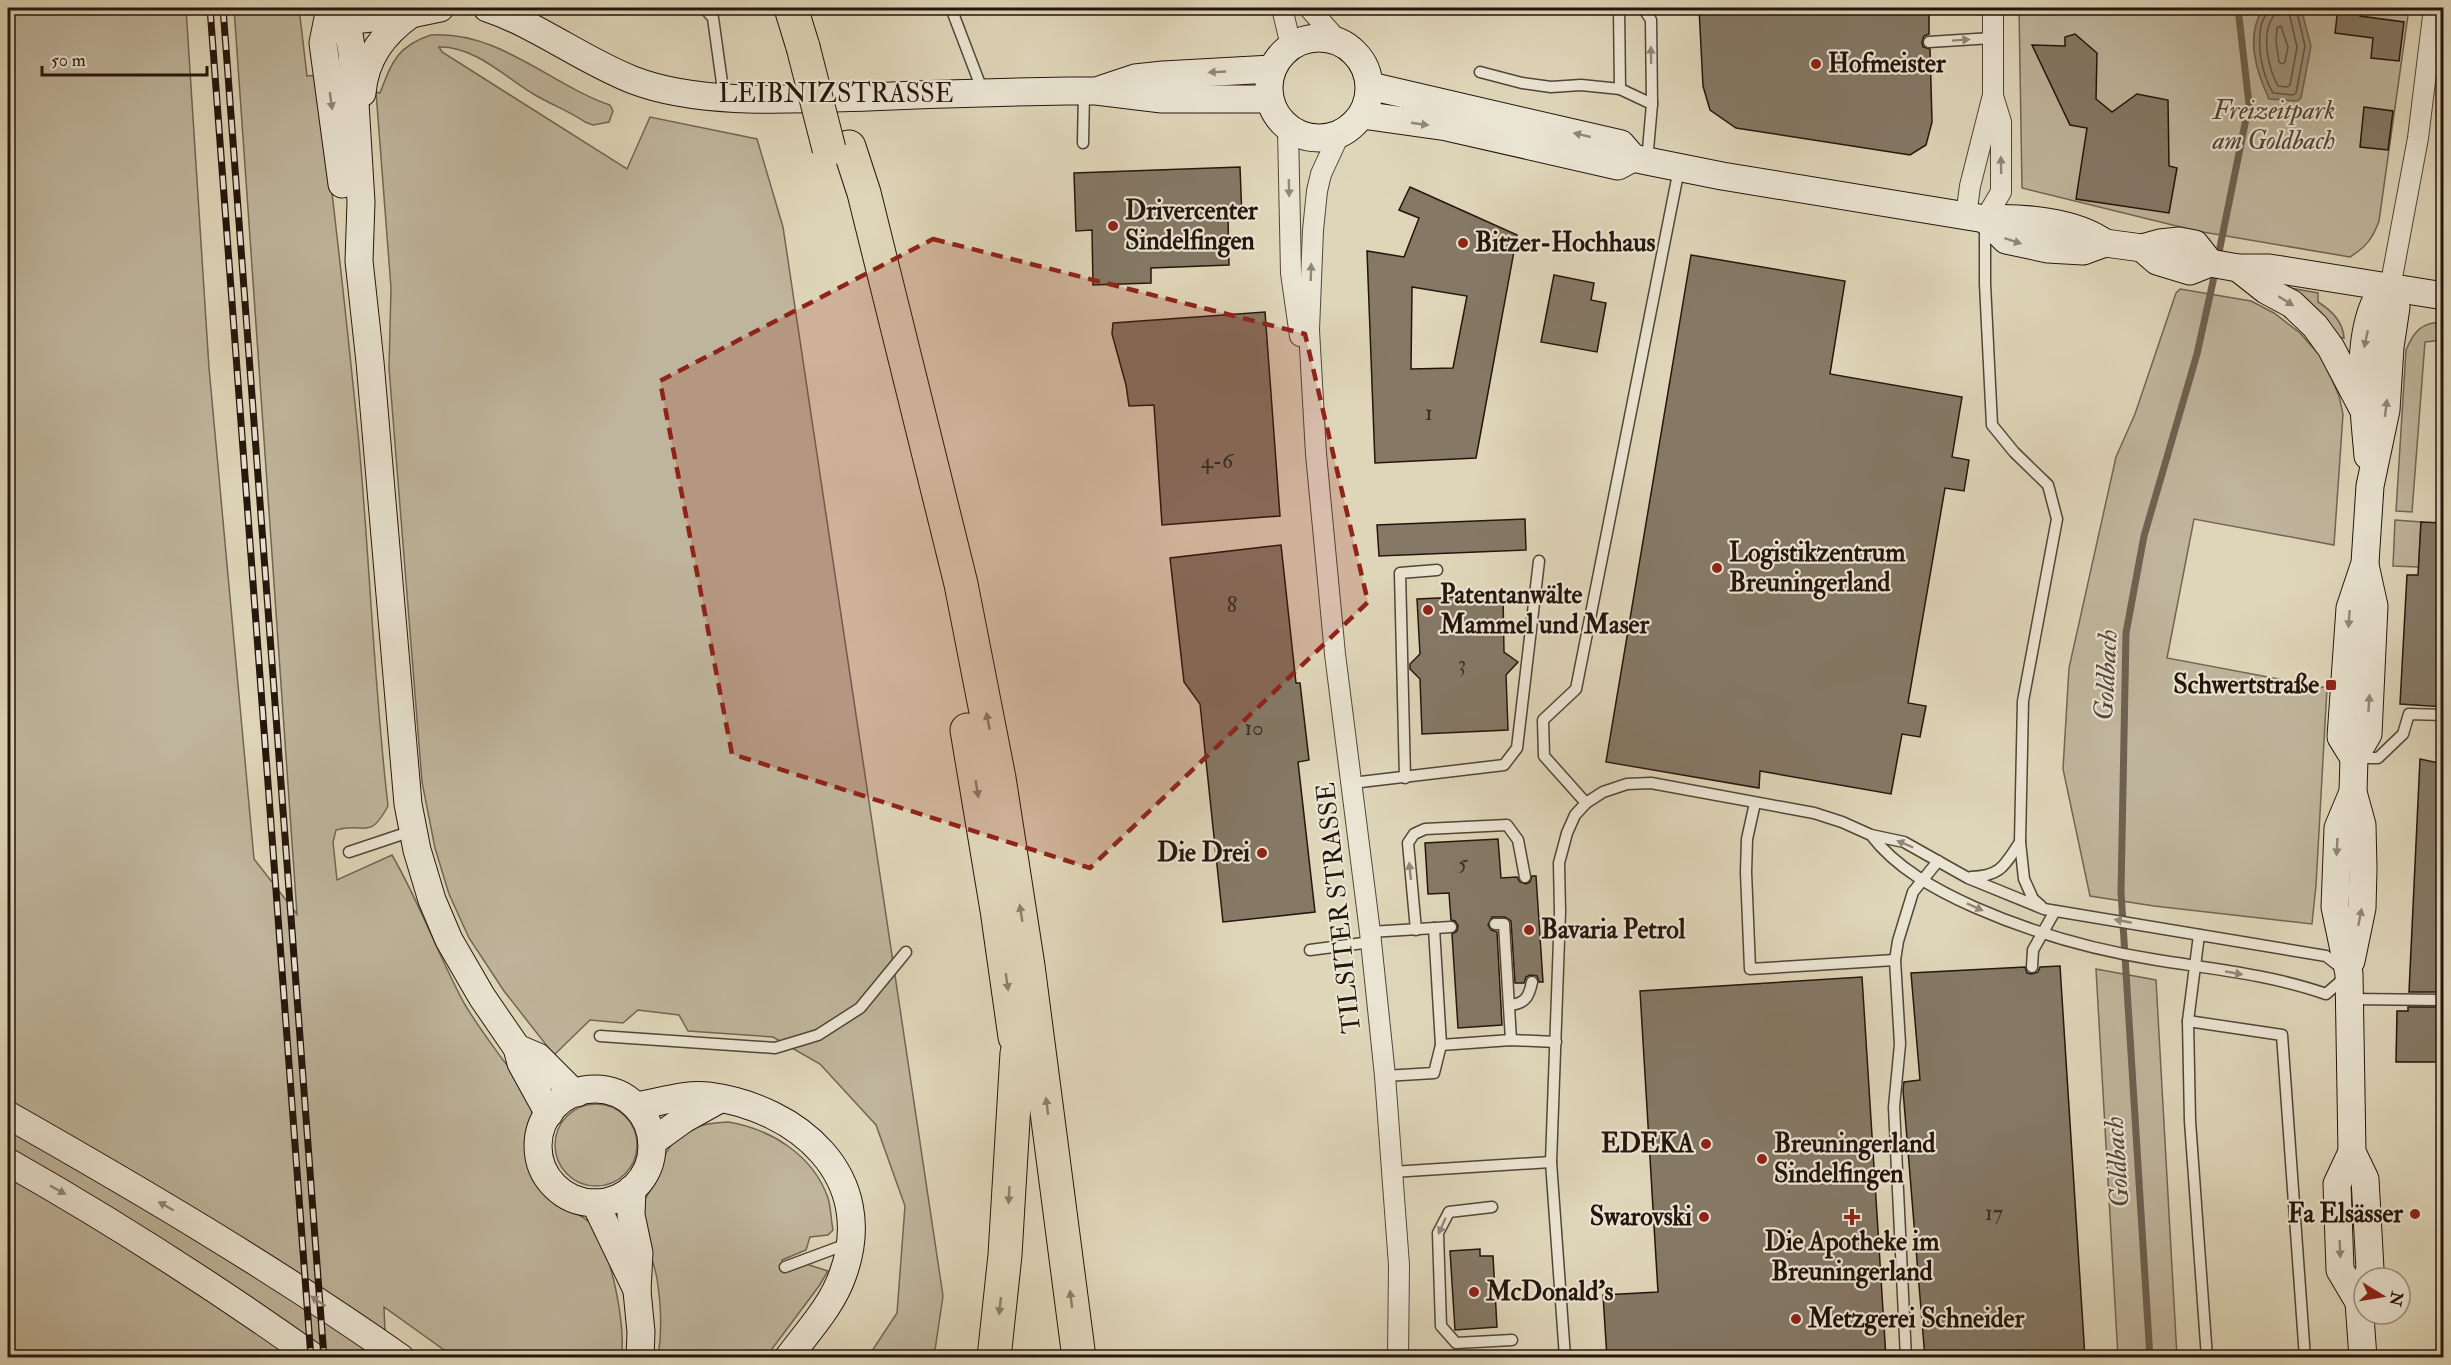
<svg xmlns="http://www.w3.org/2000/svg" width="2451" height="1365" viewBox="0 0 2451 1365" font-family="'IM FELL Double Pica',serif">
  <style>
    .green { fill: #bfb59c; stroke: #726554; stroke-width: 1.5 }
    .water { fill: #9f947f; stroke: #6e6151; stroke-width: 1.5 }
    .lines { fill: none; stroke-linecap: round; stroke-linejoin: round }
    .shore { stroke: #625446; stroke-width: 1.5 }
    .stream { stroke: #6e6151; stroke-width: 7 }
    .building { fill: #857966; stroke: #24150d; stroke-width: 1.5; fill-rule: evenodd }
    .lane-casing { stroke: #534538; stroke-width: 13 }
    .street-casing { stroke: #534538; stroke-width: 22 }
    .secondary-casing { stroke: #24150d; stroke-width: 29 }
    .highway-casing { stroke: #24150d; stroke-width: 35 }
    .lane { stroke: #eae4d2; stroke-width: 10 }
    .street { stroke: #eae4d2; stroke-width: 20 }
    .secondary { stroke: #eae4d2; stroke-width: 27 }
    .highway { stroke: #dfd6b9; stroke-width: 33 }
    .rail-casing { stroke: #24150d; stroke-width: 7 }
    .rail { stroke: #eae4d2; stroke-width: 4.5; stroke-dasharray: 14; stroke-linecap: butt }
    .highway-bridge-casing { stroke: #24150d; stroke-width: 35; stroke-linecap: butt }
    .highway-bridge { stroke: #dfd6b9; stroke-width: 33 }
    .oneway { fill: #918779 }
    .oneway2 { fill: #8b7f6c }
    .marked { fill: #8f2418; fill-opacity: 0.2; stroke: #8f2418; stroke-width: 4.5; stroke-dasharray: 12 8; stroke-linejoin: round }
    .poi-dot { fill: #8f2418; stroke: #eae4d2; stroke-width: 2 }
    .labels { text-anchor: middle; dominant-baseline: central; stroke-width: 4.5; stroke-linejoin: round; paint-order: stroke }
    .number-label { font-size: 22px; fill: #3c2e23 }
    .poi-label { font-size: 26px; font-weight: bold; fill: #24150d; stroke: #eae4d2; text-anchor: start }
    .street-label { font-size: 26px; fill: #24150d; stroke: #eae4d2 }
    .park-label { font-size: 26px; font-style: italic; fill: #524538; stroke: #eae4d2 }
    .water-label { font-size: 27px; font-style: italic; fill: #55483b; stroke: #eae4d2 }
  </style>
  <rect width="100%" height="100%" fill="#dfd6b9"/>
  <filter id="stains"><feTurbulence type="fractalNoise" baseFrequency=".00333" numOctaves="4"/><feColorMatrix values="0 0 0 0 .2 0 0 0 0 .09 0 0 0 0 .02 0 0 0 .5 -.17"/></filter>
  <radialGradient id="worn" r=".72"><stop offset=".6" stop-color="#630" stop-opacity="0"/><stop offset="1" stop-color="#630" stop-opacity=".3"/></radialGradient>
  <g class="green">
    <path d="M8 8H186L209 368 254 859 297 914 234 8H299L307 76 318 75C333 198 347 321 359 444 370 565 374 686 388 806 369 841 366 822 336 830L333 842 337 880 392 855C420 903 438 955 464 1003 475 1022 490 1042 503 1060 514 1073 524 1085 530 1101 538 1122 520 1142 530 1168 544 1205 565 1201 589 1222 610 1241 627 1330 621 1357H454L384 1307 386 1357H8Z"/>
    <path d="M2019 8H2409L2379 221C2373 238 2366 247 2350 257L2197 231 2022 188Z"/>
    <path d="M431 35C498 30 551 85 610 105L613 111 609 122 593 125 585 122C569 111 552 105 535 95 506 78 475 46 439 47L442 52 627 169 650 117 757 139 783 227 943 1296 934 1357H868L897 1313 905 1206 876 1125 820 1064 773 1037 688 1031 679 1015 638 1010 623 1023 590 1020 554 1055 504 991 469 938 449 894 435 848 422 782 389 368 391 288 376 92 380 93C392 62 397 46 431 35Z"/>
    <path d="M2290 288 2318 293V302C2331 310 2343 321 2344 338L2332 336Z"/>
    <polygon points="2180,289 2251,301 2274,313 2300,333 2323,359 2339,396 2343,414 2334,545 2194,519 2167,658 2327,688 2316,885 2312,924 2154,906 2090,896 2063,769 2069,668 2116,457 2135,414 2176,293"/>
    <path d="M2443 322V340L2425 342 2412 512 2396 511 2406 350C2414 331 2422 322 2443 322Z"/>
    <polygon points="2395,520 2421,522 2419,560 2443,568 2393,566"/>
    <polygon points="2096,969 2156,980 2177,1357 2118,1357"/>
    <circle cx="596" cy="1145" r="41"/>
    <path d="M728 1122C771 1129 813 1155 828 1198 831 1208 831 1220 833 1230L828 1235 810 1237 806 1250 782 1260 785 1272 806 1264 828 1271 819 1286 766 1357H658C662 1333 661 1304 657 1279 654 1258 640 1235 642 1212 642 1199 652 1190 657 1179 661 1171 662 1161 666 1153 680 1128 702 1123 728 1122Z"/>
  </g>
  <path class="water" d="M2269 8H2301L2311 46 2301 98 2297 101 2269 99C2256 71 2245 36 2263 9Z"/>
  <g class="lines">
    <g class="shore">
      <path d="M2268 8C2268 14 2262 19 2261 26 2257 48 2262 74 2273 93L2293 95 2296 93 2305 46 2296 8"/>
      <path d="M2276 8C2276 15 2271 18 2269 25 2263 42 2269 70 2278 86L2287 87 2290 85 2297 47 2288 8"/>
      <polygon points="2281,26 2288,47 2285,62 2282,64 2279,62 2276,41 2277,28"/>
    </g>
    <g class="stream">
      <polyline points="2218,257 2249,104 2238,8"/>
      <polyline points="2150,1358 2121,892 2126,633 2144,536 2197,354 2216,268"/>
    </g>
  </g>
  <g class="building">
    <polygon points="1699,8 1929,8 1929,34 1924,36 1922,42 1923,47 1930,49 1932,122 1926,145 1910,155 1736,128 1710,110 1703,86"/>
    <polygon points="2338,8 2361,8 2360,16 2404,22 2399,61 2371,58 2373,38 2335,33"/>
    <polygon points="2075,34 2097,53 2096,99 2112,112 2137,94 2168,100 2169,166 2177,168 2169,213 2076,199 2087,128 2070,125 2032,45 2065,46 2065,37"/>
    <polygon points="2364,107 2393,111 2388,150 2360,147"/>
    <polygon points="1240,167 1242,219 1228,219 1229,265 1151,268 1151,283 1093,285 1092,230 1076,231 1074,173"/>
    <path d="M1410 187 1517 235 1476 458 1375 463 1367 251 1404 257 1419 218 1399 210ZM1412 287 1467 296 1453 368 1411 369Z"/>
    <polygon points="1691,255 1845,281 1830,374 1962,397 1952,457 1969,460 1964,491 1945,488 1908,703 1926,706 1920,737 1902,734 1891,794 1760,771 1759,788 1606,762"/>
    <polygon points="1554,275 1594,283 1591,300 1606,303 1597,352 1541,342"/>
    <polygon points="1265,312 1280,516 1162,525 1154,405 1129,406 1126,385 1112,334 1113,323"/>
    <polygon points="1525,519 1526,550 1379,556 1377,525"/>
    <polygon points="2421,522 2444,523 2444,707 2400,704 2407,575 2418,575"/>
    <polygon points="1281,545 1296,683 1300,683 1309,760 1298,762 1315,912 1223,922 1200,704 1184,682 1170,558"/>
    <polygon points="1503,595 1504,652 1518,662 1506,675 1508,730 1422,734 1420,679 1410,669 1410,664 1420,654 1417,599"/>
    <polygon points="2420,759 2444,764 2444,992 2409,992"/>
    <polygon points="1498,839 1501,878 1517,877 1520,882 1526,884 1530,882 1532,876 1536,876 1543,982 1539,982 1537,976 1530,975 1526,977 1524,983 1515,983 1511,921 1505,917 1492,917 1488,925 1491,930 1497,932 1502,1025 1458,1028 1452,934 1457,931 1458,926 1455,921 1451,920 1449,893 1428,894 1425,843"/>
    <polygon points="2060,966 2085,1358 1925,1358 1903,1090 1904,1082 1920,1080 1911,973 2025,967 2027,973 2032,974 2038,972 2040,967"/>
    <polygon points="1862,977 1886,1358 1607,1358 1603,1295 1658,1292 1640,991"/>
    <polygon points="2408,1007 2444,1007 2444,1062 2396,1062 2397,1011 2408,1011"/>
    <polygon points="1480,1249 1480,1256 1493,1256 1497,1327 1455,1330 1450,1251"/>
  </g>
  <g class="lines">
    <g class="lane-casing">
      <g id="lane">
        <polyline points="704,8 713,18 724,97"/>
        <polyline points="951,8 983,92"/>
        <polyline points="1619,8 1620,89"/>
        <polyline points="1643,8 1651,20 1652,104 1647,161"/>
        <polyline points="1929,42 1992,38"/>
        <polyline points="2426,63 2444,66"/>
        <polyline points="1480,72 1522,83 1551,87 1581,85 1620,89 1652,104"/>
        <polyline points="1083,143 1084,92"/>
        <polyline points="1985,226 1985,284 1992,425 2014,452 2048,485 2057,519 2023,701 2020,842 2024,879 2033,899 2041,906"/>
        <polyline points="2357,758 2378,758 2403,734 2409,714 2444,715"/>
        <polyline points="1405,778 1400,573 1437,570"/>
        <polyline points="1352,783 1504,765 1517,748 1539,561"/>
        <polyline points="1586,803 1544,756 1543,720 1576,689 1679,169"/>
        <polyline points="1755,803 1747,839 1746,872 1750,969 1895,960"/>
        <polyline points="349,852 412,831"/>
        <path d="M1971 877C2001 876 2004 866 2020 842"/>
        <polyline points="1495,924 1504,924 1511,1040"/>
        <polyline points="1416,930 1408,843 1414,834 1425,829 1507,825 1518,840 1525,877"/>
        <polyline points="1370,932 1451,927"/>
        <polyline points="2199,935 2188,1021 2190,1121 2207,1358"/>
        <polyline points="1310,950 1371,942"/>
        <polyline points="2032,967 2033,950 2055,911"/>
        <polyline points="2350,999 2444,1000"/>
        <path d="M1509 1005C1525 1004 1529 997 1532 982"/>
        <polyline points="2188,1021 2282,1035 2305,1358"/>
        <polyline points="600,1036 775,1048 818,1035 860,1008 906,952"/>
        <polyline points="1441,1045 1511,1040 1556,1042"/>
        <polyline points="1385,1076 1434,1073 1441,1045 1434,928"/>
        <polyline points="1392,1172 1551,1162"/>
        <polyline points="1492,1207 1449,1212 1438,1233 1441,1326 1456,1343 1512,1340"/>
        <polyline points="785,1267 847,1244"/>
        <path d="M1565 1357 1551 1162 1560 912 1559 863 1567 833 1575 815 1586 803 1603 792 1627 784 1651 783 1814 813 1842 822 1871 835 1904 842 1968 878 2044 909 2326 956 2349 974 2326 994C2272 975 2213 969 2157 960 2093 950 2033 933 1974 907 1936 890 1896 868 1871 835"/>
        <polyline points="1906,1358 1894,1107 1900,1044 1895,960 1898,941 1913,892 1938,861"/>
      </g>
    </g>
    <g class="street-casing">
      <g id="street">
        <polyline points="1282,8 1291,46"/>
        <polyline points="1309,8 1339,42"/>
        <polyline points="1288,129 1291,273 1300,336"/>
        <polyline points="1339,135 1321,174 1317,191 1313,230 1309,330 1316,454 1335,654 1370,932 1385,1076 1399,1265 1398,1358"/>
        <polyline points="1966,216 1970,186 1993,95 1993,8"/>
        <polyline points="1985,219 2001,192 2001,122 1993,96"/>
        <polyline points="2390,288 2418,138 2434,8"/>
      </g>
    </g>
    <g class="secondary-casing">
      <g id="secondary">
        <polyline points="330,8 323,43 342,184"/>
        <polyline points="336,8 347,21 352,53 361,202 359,261 370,362 408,804 417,850 432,900 449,940 482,997 517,1048 521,1063 549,1114"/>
        <polyline points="342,8 362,19 411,14 440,8"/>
        <path d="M487 8C538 25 582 60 633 80 700 106 797 99 868 97 935 94 1001 92 1068 91H1096L1162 99H1269"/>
        <circle cx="1319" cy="88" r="50"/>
        <path d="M1370 86 1621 144 1633 158 1647 161 1722 176 1985 219C2021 217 2075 221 2105 243"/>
        <polyline points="1102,89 1135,78 1163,75 1272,69"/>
        <path d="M362 93C365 58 383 34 411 14"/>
        <polyline points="1362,115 1447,127 1618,166 1633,158"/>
        <polyline points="1985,219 2006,240 2048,249 2083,251 2105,243 2142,248 2160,243 2179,241 2195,244 2210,263"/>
        <polyline points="2142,248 2157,261 2190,271 2210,263 2238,268 2269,268 2444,296"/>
        <polyline points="2238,268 2266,290 2292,304 2315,326 2331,348 2362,407"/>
        <path d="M2368 456C2364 410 2356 348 2374 305 2377 298 2385 293 2390 288"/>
        <polyline points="2354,758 2341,737 2350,608 2365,563 2370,486 2386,410 2390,347 2396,307 2390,288"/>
        <polyline points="2353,792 2338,828 2335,907 2349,974 2352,1152 2365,1179 2370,1269 2367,1278"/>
        <polyline points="2351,961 2362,908 2363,869 2362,825 2353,792 2354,758 2368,734 2374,606 2365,565"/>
        <polyline points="517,1048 538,1057 571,1090 577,1093"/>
        <circle cx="595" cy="1146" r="57"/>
        <path d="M636 1106C658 1103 685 1093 708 1096 798 1108 878 1176 843 1274 832 1306 808 1331 788 1358"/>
        <path d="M8 1115C142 1191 274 1269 401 1358"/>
        <polyline points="652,1142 684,1119 720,1099"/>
        <polyline points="2352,1152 2337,1184 2340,1270 2359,1302"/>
        <path d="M8 1162C114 1222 215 1287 315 1358"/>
        <polyline points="632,1189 631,1215 639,1253 637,1291 641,1332 640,1358"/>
        <polyline points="595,1203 637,1290"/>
        <polyline points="2363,1358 2359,1302 2364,1288"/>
      </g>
    </g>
    <g class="highway-casing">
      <g id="highway">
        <polyline points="791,8 803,47"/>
        <polyline points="849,147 864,193 961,584 999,778 1028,966 1079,1358"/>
        <polyline points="967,730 997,910 1015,1037"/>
        <polyline points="994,1358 1005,1255 1017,1053"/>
      </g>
    </g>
    <use href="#lane" class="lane"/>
    <use href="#street" class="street"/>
    <use href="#secondary" class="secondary"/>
    <use href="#highway" class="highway"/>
    <g class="rail-casing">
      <g id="rail">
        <polyline points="210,8 311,1358"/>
        <polyline points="223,8 324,1358"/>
      </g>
    </g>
    <use href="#rail" class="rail"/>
    <g class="highway-bridge-casing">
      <polyline id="highway-bridge" points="803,47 829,149"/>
    </g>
    <use href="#highway-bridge" class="highway-bridge"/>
  </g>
  <defs><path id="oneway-solid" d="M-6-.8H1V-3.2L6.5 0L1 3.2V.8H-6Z" transform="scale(1.5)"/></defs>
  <g class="oneway">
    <use href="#oneway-solid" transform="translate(1961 40) rotate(-4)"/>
    <use href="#oneway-solid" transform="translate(1651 55) rotate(-91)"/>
    <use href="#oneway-solid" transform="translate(1217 72) rotate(177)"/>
    <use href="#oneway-solid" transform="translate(331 101) rotate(82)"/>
    <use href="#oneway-solid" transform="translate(1420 124) rotate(8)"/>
    <use href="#oneway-solid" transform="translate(1582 135) rotate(-167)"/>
    <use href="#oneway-solid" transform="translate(2001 165) rotate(-91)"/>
    <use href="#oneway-solid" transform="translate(1289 188) rotate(89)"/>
    <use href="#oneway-solid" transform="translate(2013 241) rotate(18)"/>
    <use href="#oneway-solid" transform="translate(1311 272) rotate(-88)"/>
    <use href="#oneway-solid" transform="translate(2286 301) rotate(32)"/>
    <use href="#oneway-solid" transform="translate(2366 339) rotate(102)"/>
    <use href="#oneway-solid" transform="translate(2386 408) rotate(-83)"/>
    <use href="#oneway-solid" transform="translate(2349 619) rotate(94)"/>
    <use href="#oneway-solid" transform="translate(2369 703) rotate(-86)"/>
    <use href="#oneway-solid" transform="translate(1905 844) rotate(-157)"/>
    <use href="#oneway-solid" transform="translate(2337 847) rotate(93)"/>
    <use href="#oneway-solid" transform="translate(1410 871) rotate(-96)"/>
    <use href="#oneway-solid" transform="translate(1975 907) rotate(24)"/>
    <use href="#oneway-solid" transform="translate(2360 917) rotate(-79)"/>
    <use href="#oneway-solid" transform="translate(2123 921) rotate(-169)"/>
    <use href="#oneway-solid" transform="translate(2234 973) rotate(10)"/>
    <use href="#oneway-solid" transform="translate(58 1190) rotate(29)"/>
    <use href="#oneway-solid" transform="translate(166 1206) rotate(-150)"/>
    <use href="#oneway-solid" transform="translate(1442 1226) rotate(114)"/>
    <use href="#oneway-solid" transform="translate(2340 1249) rotate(88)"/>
    <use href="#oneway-solid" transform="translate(318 1301) rotate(-146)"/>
  </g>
  <g class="oneway2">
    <use href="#oneway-solid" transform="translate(988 721) rotate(-101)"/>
    <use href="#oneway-solid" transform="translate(977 789) rotate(81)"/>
    <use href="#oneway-solid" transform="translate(1021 913) rotate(-99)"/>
    <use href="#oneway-solid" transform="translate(1007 982) rotate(82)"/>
    <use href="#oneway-solid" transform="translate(1047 1106) rotate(-97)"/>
    <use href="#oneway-solid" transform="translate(1009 1195) rotate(93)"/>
    <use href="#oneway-solid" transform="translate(1071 1299) rotate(-97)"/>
    <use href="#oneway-solid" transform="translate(1000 1306) rotate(96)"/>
  </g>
  <path class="marked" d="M933 239 1305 334 1368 602 1090 868 732 754 660 381Z"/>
  <g class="poi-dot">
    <circle cx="1816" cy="64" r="6"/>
    <circle cx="1113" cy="226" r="6"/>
    <circle cx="1463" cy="243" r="6"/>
    <circle cx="1717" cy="568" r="6"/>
    <circle cx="1428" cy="610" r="6"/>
    <rect x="2325" y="679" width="12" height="12" rx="3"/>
    <circle cx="1262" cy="853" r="6"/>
    <circle cx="1529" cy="930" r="6"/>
    <circle cx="1706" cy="1144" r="6"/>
    <circle cx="1762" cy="1159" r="6"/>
    <circle cx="2415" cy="1214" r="6"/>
    <circle cx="1704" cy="1217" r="6"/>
    <path d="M1849 1208h6v6h6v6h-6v6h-6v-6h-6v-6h6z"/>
    <circle cx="1474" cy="1292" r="6"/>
    <circle cx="1796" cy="1319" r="6"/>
  </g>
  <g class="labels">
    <g class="number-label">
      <text x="1429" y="413">1</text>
      <text x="1217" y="461">4-6</text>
      <text x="1232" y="605">8</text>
      <text x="1462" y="664">3</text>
      <text x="1254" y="728">10</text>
      <text x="1463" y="863">5</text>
      <text x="1994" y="1213">17</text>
    </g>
    <g class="poi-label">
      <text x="1828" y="64">Hofmeister</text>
      <text x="1125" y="211">Drivercenter<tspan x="1125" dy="30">Sindelfingen</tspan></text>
      <text x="1475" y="243">Bitzer-Hochhaus</text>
      <text x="1729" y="553">Logistikzentrum<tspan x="1729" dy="30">Breuningerland</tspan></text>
      <text x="1440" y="595">Patentanwälte<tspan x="1440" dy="30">Mammel und Maser</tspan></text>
      <text x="2319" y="685" text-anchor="end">Schwertstraße</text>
      <text x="1250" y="853" text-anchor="end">Die Drei</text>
      <text x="1541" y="930">Bavaria Petrol</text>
      <text x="1694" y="1144" text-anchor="end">EDEKA</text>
      <text x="1774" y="1144">Breuningerland<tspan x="1774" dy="30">Sindelfingen</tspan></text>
      <text x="2403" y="1214" text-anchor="end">Fa Elsässer</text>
      <text x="1692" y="1217" text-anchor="end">Swarovski</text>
      <text x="1852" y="1242" text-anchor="middle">Die Apotheke im<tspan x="1852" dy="30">Breuningerland</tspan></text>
      <text x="1486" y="1292">McDonald's</text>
      <text x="1808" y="1319">Metzgerei Schneider</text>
    </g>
    <g class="street-label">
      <text x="836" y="94">LEIBNIZSTRASSE</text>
      <text transform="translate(1339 908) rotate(-96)">TILSITER STRASSE</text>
    </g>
    <g class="park-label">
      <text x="2274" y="111">Freizeitpark<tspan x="2274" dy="30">am Goldbach</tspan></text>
    </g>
    <g class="water-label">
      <text transform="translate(2106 675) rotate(-87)">Goldbach</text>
      <text transform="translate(2117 1162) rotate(-94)">Goldbach</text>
    </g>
  </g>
  <rect width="2451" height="1365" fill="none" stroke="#dfd6b9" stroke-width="30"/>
  <rect x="9" y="9" width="2433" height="1347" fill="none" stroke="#24150d" stroke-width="3"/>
  <rect x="15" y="15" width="2421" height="1335" fill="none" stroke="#24150d" stroke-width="1.5"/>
  <g transform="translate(2382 1296) rotate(101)"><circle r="28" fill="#eae4d2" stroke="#9b9183" stroke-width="1.5"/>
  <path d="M0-4.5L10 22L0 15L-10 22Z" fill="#8f2418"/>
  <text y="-9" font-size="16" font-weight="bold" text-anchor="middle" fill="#24150d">N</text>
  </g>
  <path d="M42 66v9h165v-9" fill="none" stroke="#24150d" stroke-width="3"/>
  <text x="51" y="66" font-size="18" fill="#24150d" stroke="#eae4d2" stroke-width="4.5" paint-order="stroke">50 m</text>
  <rect width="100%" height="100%" filter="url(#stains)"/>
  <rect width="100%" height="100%" fill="url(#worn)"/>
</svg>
